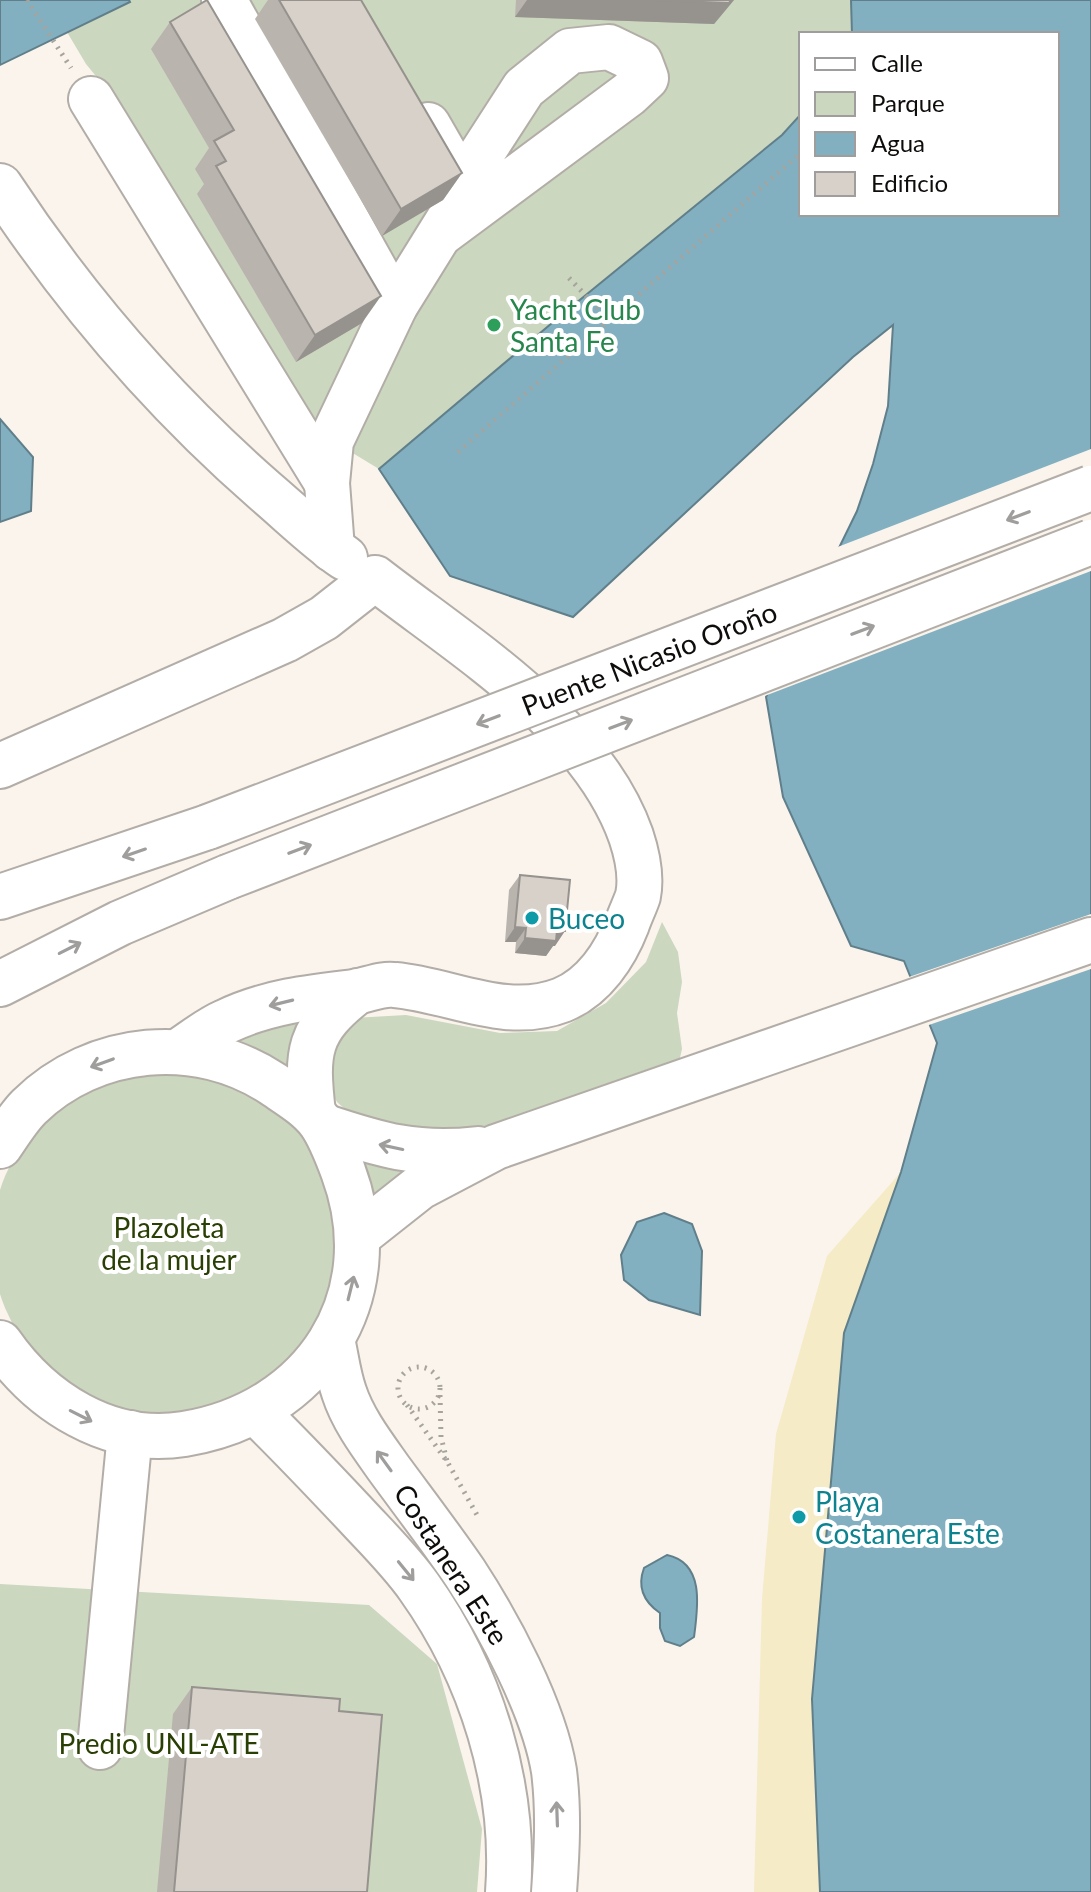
<svg xmlns="http://www.w3.org/2000/svg" width="1091" height="1892" viewBox="0 0 1091 1892" font-family="Lato,sans-serif">
  <style>
    .green { fill: #cbd7be }
    .sand { fill: #f5ebc6 }
    .water { fill: #82b0c0; stroke: #607f8a; stroke-width: 2 }
    .pier { fill: #faf4ed }
    .lines { fill: none; stroke-linecap: round; stroke-linejoin: round }
    .minor-casing { stroke: #b3ada7; stroke-width: 48 }
    .major-casing { stroke: #b3ada7; stroke-width: 48 }
    .highway-casing { stroke: #b3ada7; stroke-width: 48 }
    .path { stroke: #a7a39d; stroke-width: 5; stroke-dasharray: 2 6; stroke-linecap: butt }
    .minor { stroke: #fff; stroke-width: 44 }
    .major { stroke: #fff; stroke-width: 44 }
    .highway { stroke: #fff; stroke-width: 44 }
    .highway-bridge-casing { stroke: #b3ada7; stroke-width: 48; stroke-linecap: butt }
    .highway-bridge { stroke: #fff; stroke-width: 44 }
    .wall { fill: #b9b4ae }
    .shaded-wall { fill: #96928d }
    .building { fill: #d7d1ca; stroke: #96928d; stroke-width: 2 }
    .oneway { stroke: #9f9e9d }
    .leisure-dot { fill: #2e9e5b; stroke: #fff; stroke-width: 3 }
    .culture-dot { fill: #0f9aa8; stroke: #fff; stroke-width: 3 }
    .labels { text-anchor: middle; dominant-baseline: central; stroke-width: 8; stroke-linejoin: round; paint-order: stroke }
    .leisure-label { font-size: 28px; fill: #27864d; stroke: #fff; text-anchor: start }
    .street-label { font-size: 28px; fill: #0f0d0b; stroke: #fff }
    .culture-label { font-size: 28px; fill: #0d838f; stroke: #fff; text-anchor: start }
    .park-label { font-size: 28px; fill: #2a3f04; stroke: #fff }
  </style>
  <rect width="100%" height="100%" fill="#faf4ed"/>
  <g class="green">
    <polygon points="129,0 851,0 852,34 801,34 801,214 443,561 379,469 323,435 128,115 86,64 67,32 129,2"/>
    <polygon points="662,922 678,952 682,982 677,1013 682,1049 679,1062 547,1111 453,1138 355,1118 337,1102 327,1084 327,1044 353,1018 406,1015 500,1033 557,1031 606,1003 646,962"/>
    <polygon points="319,1006 299,1082 215,1038"/>
    <circle cx="165" cy="1242" r="173"/>
    <polygon points="354,1155 439,1164 372,1215"/>
    <polygon points="0,1584 369,1605 437,1664 482,1829 477,1892 0,1892"/>
  </g>
  <polygon class="sand" points="901,1172 844,1333 812,1699 820,1892 754,1892 762,1599 776,1434 827,1256"/>
  <g class="water">
    <polygon points="0,0 129,0 130,2 0,65"/>
    <polygon points="851,0 1091,0 1091,1892 820,1892 812,1699 844,1333 901,1172 937,1043 904,961 851,946 783,797 766,697 857,511 873,464 888,406 893,325 853,357 573,617 450,576 379,469 565,312 782,135 801,114 801,214 1057,214 1057,34 852,34"/>
    <polygon points="0,419 33,457 31,511 0,522"/>
    <polygon points="664,1213 692,1224 702,1251 700,1315 649,1300 624,1280 621,1255 637,1222"/>
    <path d="M667 1555C705 1563 698 1607 694 1637L680 1646 665 1641 660 1628V1613C644 1602 637 1587 644 1568Z"/>
  </g>
  <g class="pier">
    <polygon points="1091,449 1091,571 762,697 835,548"/>
    <polygon points="1091,914 1091,969 926,1026 906,978"/>
  </g>
  <g class="lines">
    <g class="minor-casing">
      <g id="minor">
        <polyline points="224,0 395,306"/>
        <polyline points="91,99 327,483"/>
        <path d="M0 186C75 300 162 401 265 491 291 513 316 538 345 558"/>
        <polyline points="443,232 629,94 646,78 640,62 609,47 570,51 524,88 462,184"/>
        <polyline points="332,549 327,483 331,441 395,306 457,206 462,184 428,125"/>
        <polyline points="100,1747 130,1433"/>
      </g>
    </g>
    <g class="major-casing">
      <g id="major">
        <path d="M0 766 285 640 324 618 375 578C465 648 592 725 631 836 637 854 642 876 638 896 635 905 630 915 627 924 615 955 594 987 562 1000 505 1022 451 990 395 985 382 983 368 990 354 992 310 997 266 1002 225 1022 209 1029 194 1041 179 1051"/>
        <path d="M313 1113C306 1052 307 1030 358 991"/>
        <path d="M323 1126C380 1145 416 1156 478 1149"/>
        <path d="M0 1146C9 1133 18 1118 29 1107 94 1043 198 1034 273 1084 289 1095 308 1106 320 1122 330 1136 337 1155 343 1171 390 1297 314 1413 184 1434 109 1446 41 1402 0 1343"/>
        <polyline points="358,1236 420,1187 496,1147 1091,940"/>
        <path d="M332 1339C336 1356 338 1375 344 1392 353 1420 373 1446 390 1470 415 1504 441 1538 465 1573 499 1625 544 1709 554 1771 559 1811 557 1851 554 1892"/>
        <path d="M256 1412C290 1445 322 1479 354 1513 376 1537 400 1560 419 1587 481 1674 516 1785 508 1892"/>
      </g>
    </g>
    <g class="highway-casing">
      <g id="highway">
        <polyline points="0,897 208,827"/>
        <polyline points="0,984 120,923 228,877"/>
      </g>
    </g>
    <g class="path">
      <polyline points="27,0 71,68"/>
      <polyline points="569,278 610,321"/>
      <polyline points="458,452 801,153"/>
      <circle cx="419" cy="1388" r="21"/>
      <polyline points="440,1395 441,1437 447,1461"/>
      <polyline points="407,1405 448,1463 477,1515"/>
    </g>
    <use href="#minor" class="minor"/>
    <use href="#major" class="major"/>
    <use href="#highway" class="highway"/>
    <g class="highway-bridge-casing">
      <g id="highway-bridge">
        <polyline points="208,827 1091,488"/>
        <polyline points="228,877 1091,542"/>
      </g>
    </g>
    <use href="#highway-bridge" class="highway-bridge"/>
  </g>
  <g class="wall">
    <polygon points="268,0 361,0 462,173 443,200 382,236 255,19"/>
    <polygon points="516,0 734,0 714,24 515,17"/>
    <polygon points="170,22 362,323 296,362 197,194 204,184 195,169 209,148 151,49"/>
    <polygon points="520,875 555,946 553,946 546,956 515,953 516,942 505,942 509,890"/>
    <polygon points="192,1687 339,1711 367,1892 157,1892 173,1714"/>
  </g>
  <g class="shaded-wall">
    <polygon points="527,0 734,0 714,24 515,17"/>
    <polygon points="462,173 443,200 382,236 401,209"/>
    <polygon points="381,296 362,323 296,362 315,335"/>
    <polygon points="515,927 526,928 516,942 505,942"/>
    <polygon points="557,930 565,931 555,946 553,946 546,956 515,953 525,938"/>
  </g>
  <g class="building">
    <polygon points="207,0 381,296 315,335 216,166 226,161 214,141 234,130 170,22"/>
    <polygon points="279,0 361,0 462,173 401,209"/>
    <polygon points="652,0 731,0 729,3"/>
    <polygon points="520,875 570,880 565,931 557,930 556,941 525,938 526,928 515,927"/>
    <polygon points="192,1687 340,1699 339,1711 382,1715 367,1892 174,1892"/>
  </g>
  <defs><path id="oneway-shaft" d="M-6 0H5M1.5-3L5.5 0L1.5 3" fill="none" stroke-width="1.6" stroke-linecap="round" stroke-linejoin="round" transform="scale(2)"/></defs>
  <g class="oneway">
    <use href="#oneway-shaft" transform="translate(1018 516) rotate(159)"/>
    <use href="#oneway-shaft" transform="translate(863 630) rotate(-21)"/>
    <use href="#oneway-shaft" transform="translate(488 720) rotate(159)"/>
    <use href="#oneway-shaft" transform="translate(621 724) rotate(-21)"/>
    <use href="#oneway-shaft" transform="translate(300 849) rotate(-21)"/>
    <use href="#oneway-shaft" transform="translate(134 853) rotate(161)"/>
    <use href="#oneway-shaft" transform="translate(70 948) rotate(-27)"/>
    <use href="#oneway-shaft" transform="translate(281 1003) rotate(166)"/>
    <use href="#oneway-shaft" transform="translate(102 1063) rotate(160)"/>
    <use href="#oneway-shaft" transform="translate(391 1147) rotate(-168)"/>
    <use href="#oneway-shaft" transform="translate(351 1288) rotate(-76)"/>
    <use href="#oneway-shaft" transform="translate(81 1416) rotate(27)"/>
    <use href="#oneway-shaft" transform="translate(384 1461) rotate(-126)"/>
    <use href="#oneway-shaft" transform="translate(406 1571) rotate(51)"/>
    <use href="#oneway-shaft" transform="translate(557 1814) rotate(-92)"/>
  </g>
  <circle class="leisure-dot" cx="494" cy="325" r="8"/>
  <g class="culture-dot">
    <circle cx="532" cy="918" r="8"/>
    <circle cx="799" cy="1517" r="8"/>
  </g>
  <g class="labels">
    <g class="leisure-label">
      <text x="510" y="309">Yacht Club<tspan x="510" dy="32">Santa Fe</tspan></text>
    </g>
    <g class="street-label">
      <text transform="translate(649 658) rotate(-21)">Puente Nicasio Oroño</text>
      <text transform="translate(452 1564) rotate(57)">Costanera Este</text>
    </g>
    <g class="culture-label">
      <text x="548" y="918">Buceo</text>
      <text x="815" y="1501">Playa<tspan x="815" dy="32">Costanera Este</tspan></text>
    </g>
    <g class="park-label">
      <text x="169" y="1227">Plazoleta<tspan x="169" dy="32">de la mujer</tspan></text>
      <text x="159" y="1743">Predio UNL-ATE</text>
    </g>
  </g>
  <rect x="799" y="32" width="260" height="184" fill="#ffffff" stroke="#9f9e9d" stroke-width="2"/>
  <rect x="815" y="58" width="40" height="12" fill="#ffffff" stroke="#9f9e9d" stroke-width="2"/>
  <text x="871" y="72" font-size="24" fill="#0f0d0b">Calle</text>
  <rect x="815" y="92" width="40" height="24" fill="#cbd7be" stroke="#9f9e9d" stroke-width="2"/>
  <text x="871" y="112" font-size="24" fill="#0f0d0b">Parque</text>
  <rect x="815" y="132" width="40" height="24" fill="#82b0c0" stroke="#9f9e9d" stroke-width="2"/>
  <text x="871" y="152" font-size="24" fill="#0f0d0b">Agua</text>
  <rect x="815" y="172" width="40" height="24" fill="#d7d1ca" stroke="#9f9e9d" stroke-width="2"/>
  <text x="871" y="192" font-size="24" fill="#0f0d0b">Edificio</text>
</svg>
